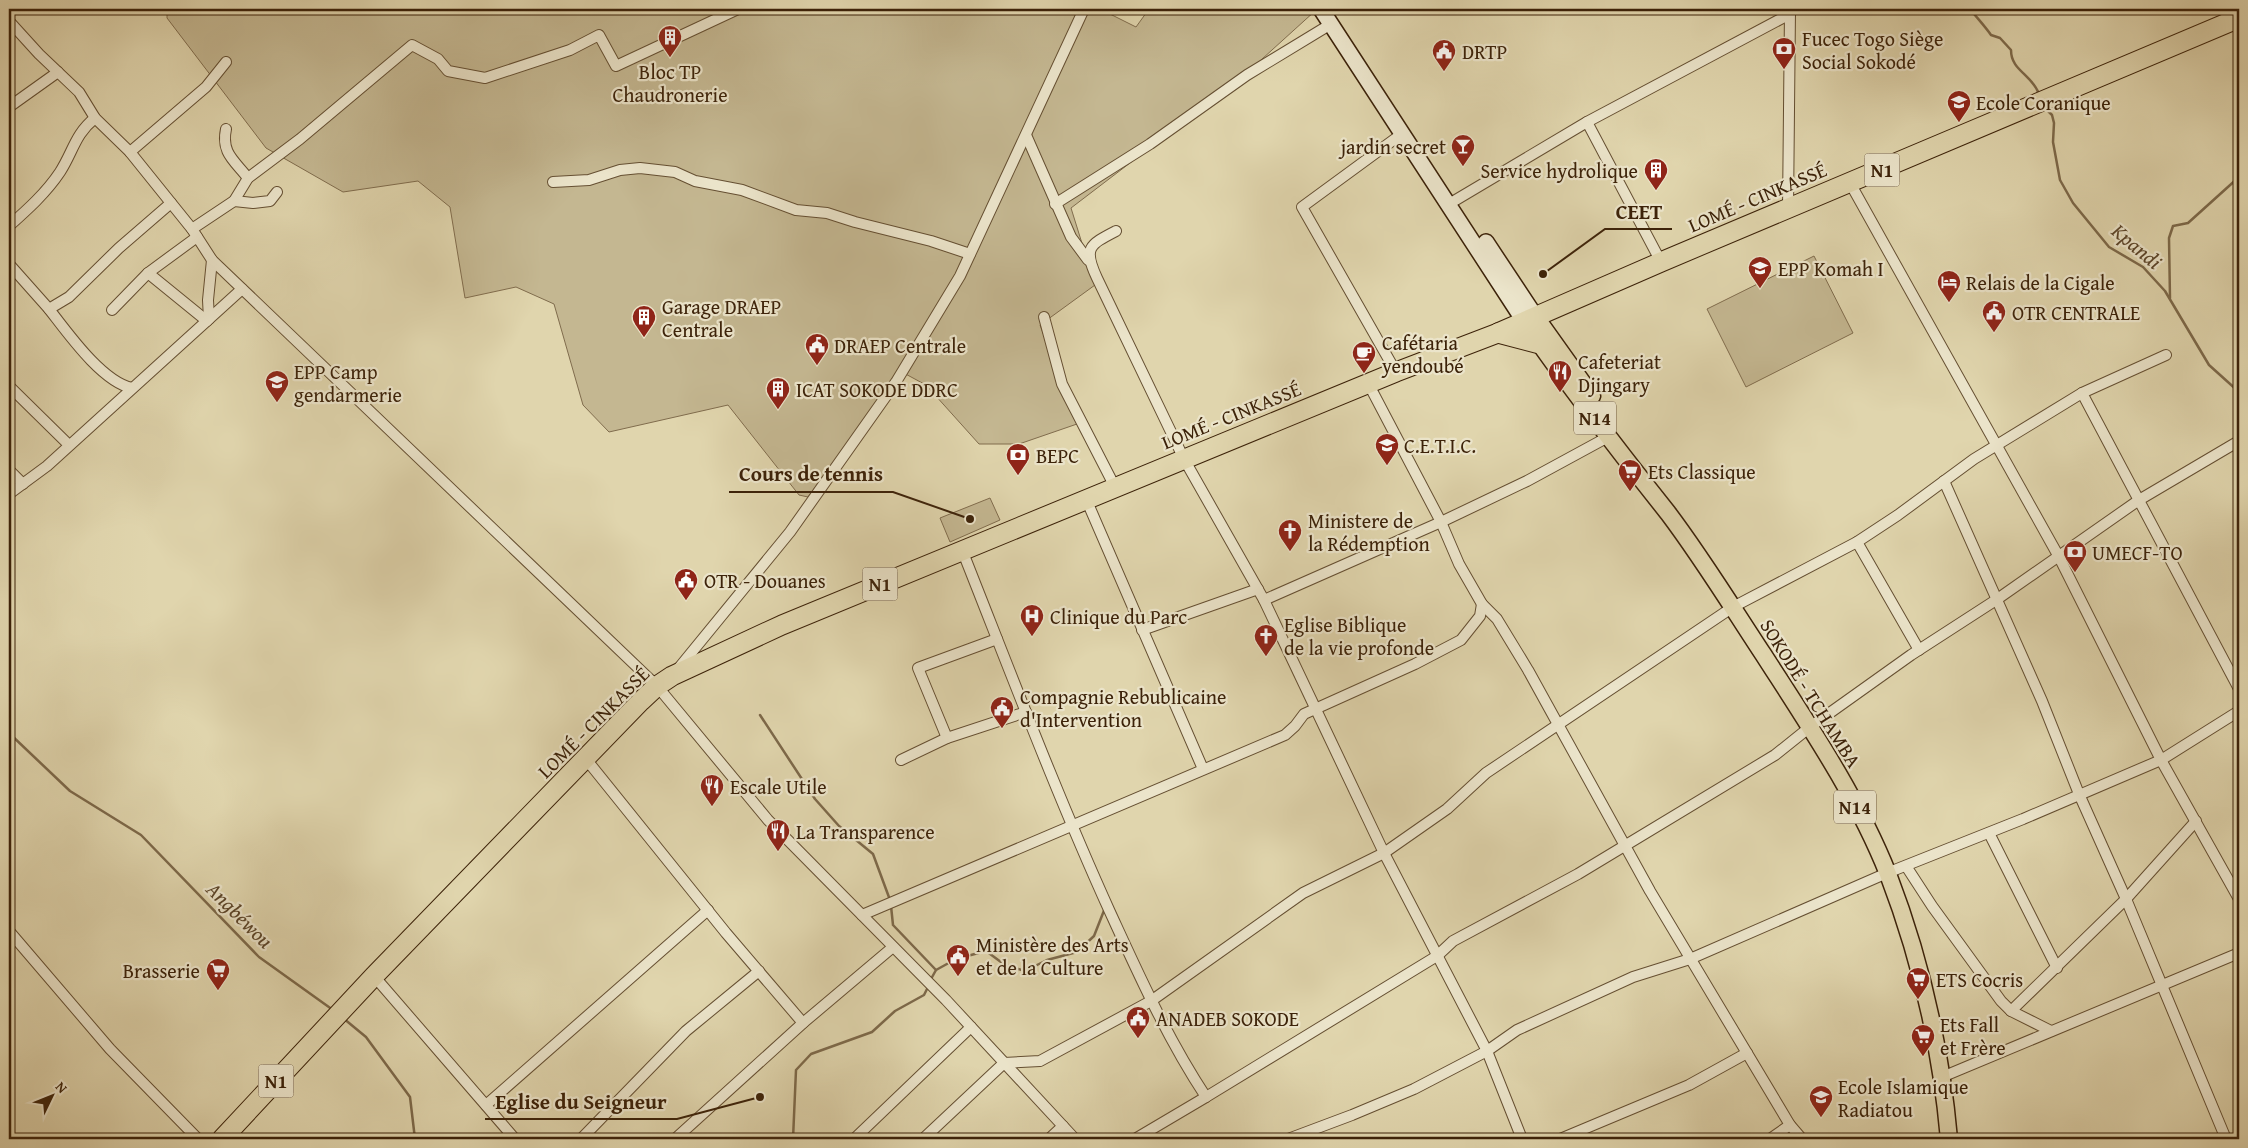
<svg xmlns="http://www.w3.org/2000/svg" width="2248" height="1148" viewBox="0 0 2248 1148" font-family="'Gentium Book Plus',serif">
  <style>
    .green { fill: #c4b791; stroke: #806c4d }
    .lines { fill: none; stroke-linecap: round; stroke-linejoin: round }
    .stream { stroke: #7d694a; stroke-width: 2.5 }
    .street-casing { stroke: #654f32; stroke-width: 12 }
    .secondary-casing { stroke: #3c2209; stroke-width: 18 }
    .primary-casing { stroke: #3c2209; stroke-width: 19 }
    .highway-casing { stroke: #3c2209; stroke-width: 21 }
    .street { stroke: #ebe4ca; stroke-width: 10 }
    .secondary { stroke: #ebe4ca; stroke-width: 15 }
    .primary { stroke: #e0d5ad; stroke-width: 16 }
    .highway { stroke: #e0d5ad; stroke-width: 19 }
    .labels { text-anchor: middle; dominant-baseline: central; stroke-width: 4.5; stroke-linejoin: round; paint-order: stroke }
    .shield { fill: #ebe4ca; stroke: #705c43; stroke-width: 1 }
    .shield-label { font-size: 19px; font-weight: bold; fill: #3c2209 }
    .poi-label { font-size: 20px; fill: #3c2209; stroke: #ebe4ca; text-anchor: start }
    .street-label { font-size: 20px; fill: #3c2209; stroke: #ebe4ca }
    .water-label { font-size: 21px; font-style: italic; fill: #5c4529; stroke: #ebe4ca }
    .leader { fill: none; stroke: #3c2209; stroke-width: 2 }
    .callout-dot { fill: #3c2209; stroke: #ebe4ca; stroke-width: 2 }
    .callout-label { font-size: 21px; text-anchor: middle; font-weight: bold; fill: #3c2209; stroke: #ebe4ca; stroke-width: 4.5; stroke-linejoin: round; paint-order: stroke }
  </style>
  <rect width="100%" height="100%" fill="#e0d5ad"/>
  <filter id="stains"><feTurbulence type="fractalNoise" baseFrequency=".004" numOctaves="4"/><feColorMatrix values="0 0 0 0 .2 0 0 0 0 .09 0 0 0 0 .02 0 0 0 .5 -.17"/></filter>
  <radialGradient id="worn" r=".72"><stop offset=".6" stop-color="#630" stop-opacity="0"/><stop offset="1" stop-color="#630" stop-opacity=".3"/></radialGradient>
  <g class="green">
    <polygon points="167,9 1100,9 1136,27 1149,9 1313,9 1315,11 1240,79 1071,208 1095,285 1040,325 1077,424 1019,444 979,444 926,385 900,371 808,497 799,495 728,405 609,432 583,405 554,304 516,287 465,298 450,207 418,181 343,192 266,148 167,18"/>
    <polygon points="1814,256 1853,333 1746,387 1707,309"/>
    <polygon points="990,498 1000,520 950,542 940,518"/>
  </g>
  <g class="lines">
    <g class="stream">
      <path d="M1970 9C1977 18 1984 25 1991 35L2000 38 2011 50C2011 71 2032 74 2039 94"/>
      <polyline points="2045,108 2052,115 2054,123 2053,142 2060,180 2073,203 2109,247 2143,267 2165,291 2209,365 2239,392"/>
      <polyline points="2170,298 2169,238 2173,226 2188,223 2239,177"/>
      <polyline points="760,715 815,799 839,826 873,854 890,900"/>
      <polyline points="9,733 70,791 141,835 259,957 333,1010"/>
      <polyline points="891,906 893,925 936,970 931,979"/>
      <polyline points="936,970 956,959 986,951 1005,965 1025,971 1047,960 1077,952 1094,936 1105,908"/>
      <polyline points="343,1018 366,1037 410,1097 415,1139"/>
      <polyline points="793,1139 796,1070 811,1054 872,1032 895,1011 924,995 928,987"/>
    </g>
    <g class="street-casing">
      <g id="street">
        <polyline points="9,21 39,54 79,92 95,118 130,152 192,229 212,260 657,686 768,820 946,1000 1075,1139"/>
        <polyline points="9,107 58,72"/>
        <path d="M226 129C221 153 234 160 248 178"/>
        <polyline points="1026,135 1071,237 1088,260"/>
        <polyline points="130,152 206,87 226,62"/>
        <polyline points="553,182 589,180 620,170 640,168 675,172 695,181 742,190 796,210 827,213 855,222 931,241 970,254"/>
        <polyline points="1850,183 2059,557 2161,760 2239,899"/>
        <polyline points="234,201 253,203 270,201 277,192"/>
        <polyline points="1055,204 1150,144 1247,75 1331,24"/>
        <polyline points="1449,204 1587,122"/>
        <polyline points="1788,209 1790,10"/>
        <path d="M9 226C27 210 46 193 60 172 73 152 75 134 95 118"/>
        <polyline points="192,229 234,201 248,178 300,139 412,45 438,59 448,71 485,78 570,50 599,35 616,66 738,9"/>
        <path d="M1116 231C1089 245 1083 248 1097 278L1184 459 1264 600 1384 853 1487 1051 1522 1139"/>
        <polyline points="1661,262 1587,122 1790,14"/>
        <polyline points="9,264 49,309 69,297 119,248 171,203"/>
        <polyline points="148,273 207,321"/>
        <path d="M49 309C67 332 102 382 132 388"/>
        <polyline points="112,310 148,273 197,237"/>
        <polyline points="1044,317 1062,384 1115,487"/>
        <polyline points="209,319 208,300 212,260"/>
        <polyline points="1396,372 1302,207 1403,133"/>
        <polyline points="1368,383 1441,522 1459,564 1482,604 1497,619 1528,670 1650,891 1790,1125 1802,1139"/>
        <polyline points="9,386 69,445"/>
        <polyline points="2082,393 2239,689"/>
        <polyline points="9,470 23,484"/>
        <polyline points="1944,481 2042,701 2079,794 2126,899 2226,1139"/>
        <polyline points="9,494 47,466 242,289"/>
        <polyline points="1086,499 1203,769"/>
        <polyline points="1857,542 1919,650"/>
        <path d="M962 550C1010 671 1056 793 1110 912 1139 975 1167 1038 1206 1097L1135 1139"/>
        <polyline points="1264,600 1441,522 1527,481 1608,437"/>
        <polyline points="1142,630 1258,589"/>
        <polyline points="678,669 790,532 896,382 960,276 1084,9"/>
        <polyline points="947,738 918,668 997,639"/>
        <polyline points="586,759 726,933 803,1023"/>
        <polyline points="901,760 947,738 1026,712"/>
        <polyline points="1989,833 2057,968"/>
        <polyline points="1906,866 1932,906 2001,1001 2011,1011 2051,1031"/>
        <polyline points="862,915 1285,735 1295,726 1304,714 1415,664 1461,640 1480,616 1482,604"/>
        <polyline points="9,931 110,1049 198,1139"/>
        <polyline points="374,976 515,1139"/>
        <polyline points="2011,1011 2126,899 2196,821"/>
        <polyline points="1942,1077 2239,953"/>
        <polyline points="1206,1097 1437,956 1453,941 1578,874 1775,755 1810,727 1911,655 1996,600 2139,500 2239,441"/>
        <polyline points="486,1105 708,910"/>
        <polyline points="581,1139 686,1031 759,971"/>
        <polyline points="675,1139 803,1023 893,947"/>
        <polyline points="854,1139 971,1027"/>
        <polyline points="923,1139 1004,1063 1040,1061 1151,1001 1303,893 1384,853 1447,809 1486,773 1733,607 1857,542 1898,515 1974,459 2082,393 2166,355"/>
        <polyline points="1049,1139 1063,1126"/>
        <polyline points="1288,1139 1352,1115 1414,1089 1487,1051 1517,1030 1633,977 1690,959 1887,873 2023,819 2161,760 2239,711"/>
        <polyline points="1560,1139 1689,1085 1747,1053"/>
        <polyline points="1770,1139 1790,1125"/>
      </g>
    </g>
    <g class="secondary-casing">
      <g id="secondary">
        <polyline points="1321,9 1524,321"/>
        <polyline points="1486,242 1535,316"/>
      </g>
    </g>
    <g class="primary-casing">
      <g id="primary">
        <polyline points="1535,316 1592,396"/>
        <path d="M1524 321C1569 387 1618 450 1668 513 1702 558 1732 607 1763 654 1808 724 1857 796 1888 874 1921 960 1941 1048 1949 1139"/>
      </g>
    </g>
    <g class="highway-casing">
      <g id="highway">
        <polyline points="1498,333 1540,344"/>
        <polyline points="222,1139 374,976 641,701 657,686 672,676 782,625 1396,372 1498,333 1661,262 2239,18"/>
      </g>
    </g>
    <use href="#street" class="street"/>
    <use href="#secondary" class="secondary"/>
    <use href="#primary" class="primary"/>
    <use href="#highway" class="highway"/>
  </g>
  <defs>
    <g id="building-pin" transform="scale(1.25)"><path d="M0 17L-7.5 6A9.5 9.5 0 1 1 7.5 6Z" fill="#8f2418" stroke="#ebe4ca"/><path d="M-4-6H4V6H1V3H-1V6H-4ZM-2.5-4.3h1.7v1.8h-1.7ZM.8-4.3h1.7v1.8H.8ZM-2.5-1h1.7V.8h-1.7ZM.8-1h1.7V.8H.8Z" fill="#fff"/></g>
    <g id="bank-pin" transform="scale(1.25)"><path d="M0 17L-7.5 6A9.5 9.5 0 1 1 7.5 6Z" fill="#8f2418" stroke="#ebe4ca"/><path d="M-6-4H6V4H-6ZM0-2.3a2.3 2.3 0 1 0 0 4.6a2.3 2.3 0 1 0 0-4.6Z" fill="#fff"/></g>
    <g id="civic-pin" transform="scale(1.25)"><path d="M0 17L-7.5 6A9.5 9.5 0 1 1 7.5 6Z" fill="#8f2418" stroke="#ebe4ca"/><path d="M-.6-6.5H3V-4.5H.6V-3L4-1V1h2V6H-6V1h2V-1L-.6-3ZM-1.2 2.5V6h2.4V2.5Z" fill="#fff"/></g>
    <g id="school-pin" transform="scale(1.25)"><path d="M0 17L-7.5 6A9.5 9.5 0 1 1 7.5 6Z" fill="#8f2418" stroke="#ebe4ca"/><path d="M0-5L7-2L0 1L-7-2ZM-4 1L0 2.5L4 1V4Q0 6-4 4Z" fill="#fff"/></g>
    <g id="bar-pin" transform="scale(1.25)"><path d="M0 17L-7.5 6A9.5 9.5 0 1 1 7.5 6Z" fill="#8f2418" stroke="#ebe4ca"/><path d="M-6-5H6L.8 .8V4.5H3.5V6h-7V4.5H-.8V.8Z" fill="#fff"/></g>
    <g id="hotel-pin" transform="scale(1.25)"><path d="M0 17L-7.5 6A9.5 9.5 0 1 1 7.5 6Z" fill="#8f2418" stroke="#ebe4ca"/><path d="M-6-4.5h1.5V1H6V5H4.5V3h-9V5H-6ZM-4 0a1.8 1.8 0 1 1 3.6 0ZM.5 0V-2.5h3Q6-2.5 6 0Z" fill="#fff"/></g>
    <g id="cafe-pin" transform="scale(1.25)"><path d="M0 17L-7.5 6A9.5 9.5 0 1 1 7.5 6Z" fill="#8f2418" stroke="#ebe4ca"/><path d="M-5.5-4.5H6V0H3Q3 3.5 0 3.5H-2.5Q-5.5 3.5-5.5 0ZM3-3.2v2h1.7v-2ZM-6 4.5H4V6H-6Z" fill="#fff"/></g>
    <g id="restaurant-pin" transform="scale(1.25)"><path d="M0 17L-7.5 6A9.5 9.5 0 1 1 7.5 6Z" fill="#8f2418" stroke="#ebe4ca"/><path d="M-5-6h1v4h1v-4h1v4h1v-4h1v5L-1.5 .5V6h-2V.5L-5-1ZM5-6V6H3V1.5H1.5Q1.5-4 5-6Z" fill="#fff"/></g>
    <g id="university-pin" transform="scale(1.25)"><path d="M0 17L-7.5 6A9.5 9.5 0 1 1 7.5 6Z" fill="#8f2418" stroke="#ebe4ca"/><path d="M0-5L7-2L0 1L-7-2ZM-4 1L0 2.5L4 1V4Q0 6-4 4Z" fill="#fff"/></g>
    <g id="supermarket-pin" transform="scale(1.25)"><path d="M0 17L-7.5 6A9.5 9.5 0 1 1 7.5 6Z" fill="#8f2418" stroke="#ebe4ca"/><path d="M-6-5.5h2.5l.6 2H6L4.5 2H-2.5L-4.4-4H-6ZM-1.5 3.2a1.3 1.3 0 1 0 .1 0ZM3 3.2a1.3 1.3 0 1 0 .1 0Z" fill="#fff"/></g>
    <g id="church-pin" transform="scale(1.25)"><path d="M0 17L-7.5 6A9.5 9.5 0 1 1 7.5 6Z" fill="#8f2418" stroke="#ebe4ca"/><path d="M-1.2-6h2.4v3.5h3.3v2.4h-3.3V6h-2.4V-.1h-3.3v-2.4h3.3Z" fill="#fff"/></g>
    <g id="hospital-pin" transform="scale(1.25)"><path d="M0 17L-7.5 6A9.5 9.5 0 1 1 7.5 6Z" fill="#8f2418" stroke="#ebe4ca"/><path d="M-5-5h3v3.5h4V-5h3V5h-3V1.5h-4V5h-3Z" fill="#fff"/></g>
  </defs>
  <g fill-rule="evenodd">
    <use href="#building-pin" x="670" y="37"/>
    <use href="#bank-pin" x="1784" y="49"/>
    <use href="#civic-pin" x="1444" y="51"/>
    <use href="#school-pin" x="1959" y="102"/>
    <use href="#bar-pin" x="1463" y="146"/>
    <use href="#building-pin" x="1656" y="170"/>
    <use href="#school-pin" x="1760" y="268"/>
    <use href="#hotel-pin" x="1949" y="282"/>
    <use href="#civic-pin" x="1994" y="312"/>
    <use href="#building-pin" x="644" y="317"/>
    <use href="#civic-pin" x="817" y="345"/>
    <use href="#cafe-pin" x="1364" y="353"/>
    <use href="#restaurant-pin" x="1560" y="372"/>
    <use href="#school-pin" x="277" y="382"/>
    <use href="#building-pin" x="778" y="389"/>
    <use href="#university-pin" x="1387" y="445"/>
    <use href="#bank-pin" x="1018" y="455"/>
    <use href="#supermarket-pin" x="1630" y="471"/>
    <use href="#church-pin" x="1290" y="531"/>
    <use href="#bank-pin" x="2075" y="552"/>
    <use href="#civic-pin" x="686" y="580"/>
    <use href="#hospital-pin" x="1032" y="616"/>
    <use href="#church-pin" x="1266" y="636"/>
    <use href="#civic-pin" x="1002" y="708"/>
    <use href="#restaurant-pin" x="712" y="786"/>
    <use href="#restaurant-pin" x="778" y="831"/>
    <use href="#civic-pin" x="958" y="956"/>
    <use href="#supermarket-pin" x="218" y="970"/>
    <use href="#supermarket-pin" x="1918" y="979"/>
    <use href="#civic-pin" x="1138" y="1018"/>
    <use href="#supermarket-pin" x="1923" y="1036"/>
    <use href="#school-pin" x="1821" y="1097"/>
  </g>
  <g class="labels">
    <g class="shield">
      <rect x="1864.5" y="153.5" width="35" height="33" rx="4"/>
      <rect x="1574" y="401.5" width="42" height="33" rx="4"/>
      <rect x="862.5" y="567.5" width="35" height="33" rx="4"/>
      <rect x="1834" y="790.5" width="42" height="33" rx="4"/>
      <rect x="258.5" y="1064.5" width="35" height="33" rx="4"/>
    </g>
    <g class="shield-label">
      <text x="1882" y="170">N1</text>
      <text x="1595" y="418">N14</text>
      <text x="880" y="584">N1</text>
      <text x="1855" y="807">N14</text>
      <text x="276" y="1081">N1</text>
    </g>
    <g class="poi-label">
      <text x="1802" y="38">Fucec Togo Siège<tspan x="1802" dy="23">Social Sokodé</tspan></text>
      <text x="1462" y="51">DRTP</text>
      <text x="670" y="71" text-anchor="middle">Bloc TP<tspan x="670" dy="23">Chaudronerie</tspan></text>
      <text x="1976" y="102">Ecole Coranique</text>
      <text x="1446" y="146" text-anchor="end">jardin secret</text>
      <text x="1638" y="170" text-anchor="end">Service hydrolique</text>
      <text x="1778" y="268">EPP Komah I</text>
      <text x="1966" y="282">Relais de la Cigale</text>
      <text x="662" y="306">Garage DRAEP<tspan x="662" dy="23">Centrale</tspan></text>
      <text x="2012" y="312">OTR CENTRALE</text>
      <text x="1382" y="342">Cafétaria<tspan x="1382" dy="23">yendoubé</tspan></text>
      <text x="834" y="345">DRAEP Centrale</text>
      <text x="1578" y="361">Cafeteriat<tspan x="1578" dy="23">Djingary</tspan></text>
      <text x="294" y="371">EPP Camp<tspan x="294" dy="23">gendarmerie</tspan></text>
      <text x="796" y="389">ICAT SOKODE DDRC</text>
      <text x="1404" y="445">C.E.T.I.C.</text>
      <text x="1036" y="455">BEPC</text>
      <text x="1648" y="471">Ets Classique</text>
      <text x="1308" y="520">Ministere de<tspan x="1308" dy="23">la Rédemption</tspan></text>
      <text x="2092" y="552">UMECF-TO</text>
      <text x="704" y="580">OTR - Douanes</text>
      <text x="1050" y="616">Clinique du Parc</text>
      <text x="1284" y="624">Eglise Biblique<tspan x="1284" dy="23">de la vie profonde</tspan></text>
      <text x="1020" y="696">Compagnie Rebublicaine<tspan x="1020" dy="23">d'Intervention</tspan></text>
      <text x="730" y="786">Escale Utile</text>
      <text x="796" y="831">La Transparence</text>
      <text x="976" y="944">Ministère des Arts<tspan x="976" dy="23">et de la Culture</tspan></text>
      <text x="200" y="970" text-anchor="end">Brasserie</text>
      <text x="1936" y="979">ETS Cocris</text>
      <text x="1156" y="1018">ANADEB SOKODE</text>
      <text x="1940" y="1024">Ets Fall<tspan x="1940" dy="23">et Frère</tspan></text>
      <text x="1838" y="1086">Ecole Islamique<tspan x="1838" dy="23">Radiatou</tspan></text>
    </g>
    <g class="street-label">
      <text transform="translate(1757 197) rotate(-23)">LOMÉ - CINKASSÉ</text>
      <text transform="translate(1231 415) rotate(-22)">LOMÉ - CINKASSÉ</text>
      <text transform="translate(1811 693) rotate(58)">SOKODÉ - TCHAMBA</text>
      <text transform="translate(593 722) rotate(-45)">LOMÉ - CINKASSÉ</text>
    </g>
    <g class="water-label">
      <text transform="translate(2137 246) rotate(40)">Kpandi</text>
      <text transform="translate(240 915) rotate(45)">Angbéwou</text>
    </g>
  </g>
  <path class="leader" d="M1543 274L1605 229H1672M970 519L893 492H729M760 1097L677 1119H485"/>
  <g class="callout-dot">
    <circle cx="1543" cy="274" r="5"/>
    <circle cx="970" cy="519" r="5"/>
    <circle cx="760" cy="1097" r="5"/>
  </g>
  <g class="callout-label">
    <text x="1639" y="219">CEET</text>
    <text x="811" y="481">Cours de tennis</text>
    <text x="581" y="1109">Eglise du Seigneur</text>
  </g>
  <rect width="2248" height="1148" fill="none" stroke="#e0d5ad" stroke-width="30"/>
  <rect x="10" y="10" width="2228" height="1128" fill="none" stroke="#3c2209" stroke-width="2.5"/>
  <rect x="15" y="15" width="2218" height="1118" fill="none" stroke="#3c2209"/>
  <g transform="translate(52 1096) rotate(47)" stroke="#ebe4ca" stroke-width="4" paint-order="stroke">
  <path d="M0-4L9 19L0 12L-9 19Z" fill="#3c2209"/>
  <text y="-8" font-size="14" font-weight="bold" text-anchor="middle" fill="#3c2209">N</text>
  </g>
  <rect width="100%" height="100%" filter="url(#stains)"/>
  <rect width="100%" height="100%" fill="url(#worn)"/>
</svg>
